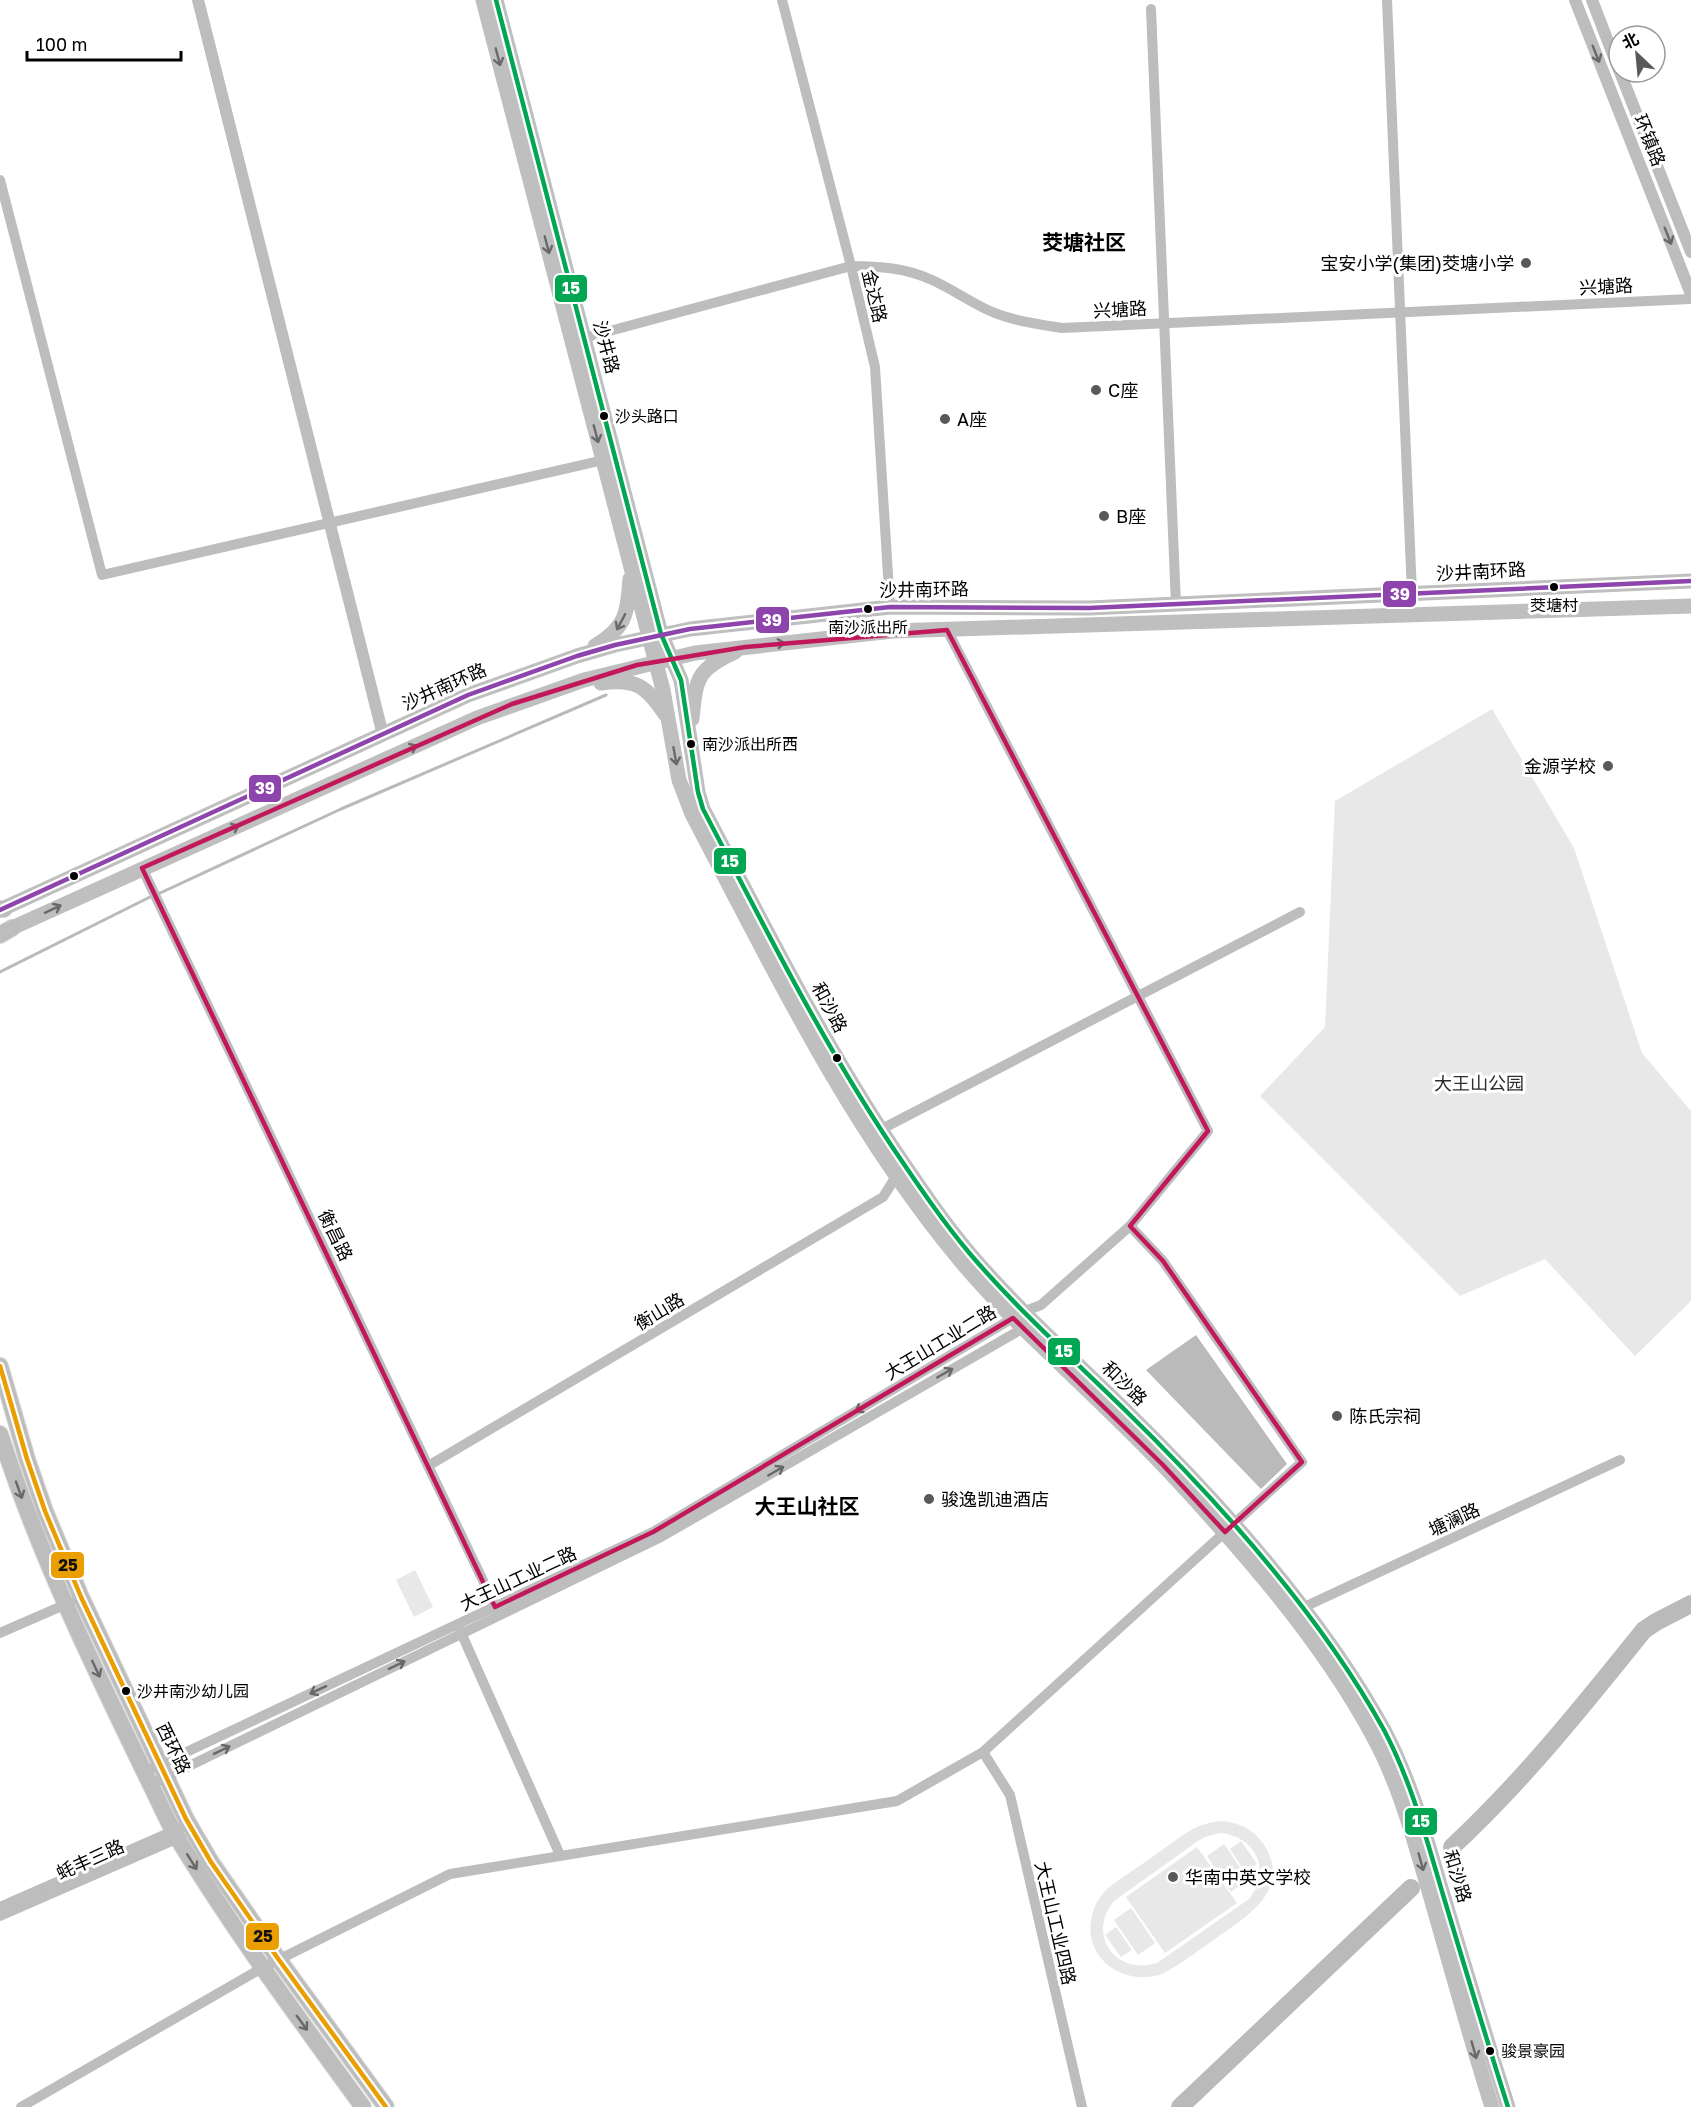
<svg xmlns="http://www.w3.org/2000/svg" width="1691" height="2107" viewBox="0 0 1691 2107" font-family="'Golos Text','Noto Sans SC',sans-serif">
  <style>
    .green { fill: #e8e8e8; fill-rule: evenodd }
    .water { fill: #bababa }
    .lines { fill: none; stroke-linecap: round; stroke-linejoin: round }
    .stream { stroke: #bababa; stroke-width: 3 }
    .river { stroke: #bababa; stroke-width: 18 }
    .primary-casing { stroke: #dbdbdb; stroke-width: 18 }
    .minor { stroke: #bdbdbd; stroke-width: 10 }
    .tertiary { stroke: #bdbdbd; stroke-width: 12 }
    .secondary { stroke: #bfbfbf; stroke-width: 15 }
    .primary { stroke: #bdbdbd; stroke-width: 16 }
    .bus-1-casing { stroke: #fff; stroke-width: 9 }
    .bus-2-casing { stroke: #fff; stroke-width: 9 }
    .bus-3-casing { stroke: #fff; stroke-width: 9 }
    .bus-1 { stroke: #00a651; stroke-width: 4.5 }
    .bus-2 { stroke: #8e44ad; stroke-width: 4.5 }
    .bus-3 { stroke: #eb9e00; stroke-width: 4.5 }
    .oneway { stroke: #686868 }
    .oneway2 { stroke: #696969 }
    .marked { fill: none; stroke: #c2185b; stroke-width: 4.5; stroke-linejoin: round }
    .poi-dot { fill: #595959; stroke: #fff; stroke-width: 2 }
    .bus-dot { fill: #000; stroke: #fff; stroke-width: 2 }
    .labels { text-anchor: middle; dominant-baseline: central; stroke-width: 6; stroke-linejoin: round; paint-order: stroke }
    .bus-label { font-size: 16px; fill: #000; stroke: #fff; text-anchor: start }
    .street-label { font-size: 18px; fill: #000; stroke: #fff }
    .poi-label { font-size: 18px; fill: #000; stroke: #fff; text-anchor: start }
    .park-label { font-size: 18px; fill: #2d2d2d; stroke: #fff }
    .quarter-label { font-size: 21px; font-weight: bold; fill: #000; stroke: #fff }
    .line-badge { stroke: #fff; stroke-width: 2 }
    .badge-label { font-size: 16px; text-anchor: middle; font-weight: bold; fill: #fff }
    .pale-badge-label { font-size: 16px; text-anchor: middle; font-weight: bold; fill: #111 }
  </style>
  <rect width="100%" height="100%" fill="#fff"/>
  <g class="green">
    <polygon points="1492,709 1574,848 1642,1053 1691,1111 1691,1301 1635,1356 1545,1259 1460,1296 1260,1096 1325,1027 1335,801"/>
    <polygon points="415,1570 433,1607 414,1617 396,1580"/>
    <path d="M1220 1821C1239 1822 1256 1830 1266 1848 1291 1893 1243 1919 1212 1941 1196 1952 1180 1965 1162 1974 1121 1988 1077 1954 1094 1909 1096 1902 1101 1896 1106 1890 1121 1877 1139 1867 1155 1855 1170 1845 1185 1831 1202 1825 1208 1823 1213 1822 1220 1821ZM1220 1833C1256 1836 1272 1871 1249 1899L1157 1963C1116 1976 1086 1935 1114 1901L1198 1841 1205 1837Z"/>
    <polygon points="1241,1841 1257,1864 1245,1872 1230,1849"/>
    <polygon points="1224,1844 1248,1879 1231,1892 1207,1856"/>
    <polygon points="1197,1847 1237,1903 1165,1953 1126,1897"/>
    <polygon points="1131,1908 1155,1943 1138,1955 1114,1920"/>
    <polygon points="1116,1927 1132,1950 1121,1957 1105,1935"/>
  </g>
  <polygon class="water" points="1196,1335 1287,1464 1261,1489 1146,1370"/>
  <g class="lines">
    <g class="stream">
      <polyline points="158,894 341,809 606,695"/>
      <polyline points="0,972 152,896"/>
    </g>
    <g class="river">
      <path d="M1452 1847C1523 1781 1583 1706 1644 1630L1656 1622 1691 1604"/>
      <polyline points="1180,2107 1411,1888"/>
    </g>
    <g class="primary-casing">
      <g id="primary">
        <polyline points="0,909 4,909"/>
        <polyline points="0,935 12,928"/>
        <polyline points="0,1366 27,1459 45,1511 81,1597 186,1819 211,1862 279,1960 386,2107"/>
        <path d="M0 1434C44 1571 110 1700 172 1829 230 1926 297 2016 363 2107"/>
      </g>
    </g>
    <g class="minor">
      <polyline points="782,0 851,266 875,367 890,607"/>
      <polyline points="1387,0 1412,594"/>
      <polyline points="1151,9 1176,605"/>
      <polyline points="0,180 102,575 608,459"/>
      <path d="M580 339 851 266C879 266 906 268 932 280 952 289 970 302 990 311 1013 321 1037 324 1062 328L1691 299"/>
      <polyline points="142,868 498,1612"/>
      <polyline points="876,1132 1300,912"/>
      <polyline points="428,1466 883,1197 897,1175"/>
      <polyline points="1302,1608 1620,1460"/>
      <polyline points="459,1628 560,1855"/>
      <polyline points="0,1633 71,1602"/>
      <polyline points="983,1752 1010,1795 1082,2107"/>
      <polyline points="144,1772 653,1532 1023,1312 1041,1305 1130,1226 1208,1131 947,630"/>
      <polyline points="150,1785 661,1537 1027,1326"/>
      <polyline points="0,1907 189,1824"/>
      <polyline points="0,1916 181,1837"/>
      <polyline points="21,2107 262,1968 450,1874 897,1801 983,1752 1302,1462 1163,1261 1130,1226"/>
    </g>
    <g class="tertiary">
      <polyline points="198,0 383,735"/>
      <polyline points="1575,0 1691,294"/>
      <polyline points="1592,0 1619,70"/>
      <polyline points="1620,72 1691,252"/>
    </g>
    <g class="secondary">
      <path d="M483 0 663 690 679 780 692 814C772 967 848 1125 959 1259 1007 1317 1064 1366 1117 1419 1164 1464 1207 1512 1249 1561 1296 1616 1340 1674 1374 1738 1401 1788 1415 1844 1431 1898 1451 1968 1470 2038 1492 2107"/>
      <path d="M496 0 661 634 681 680 698 792 703 809C763 924 821 1040 893 1148 918 1185 943 1222 971 1255 1019 1311 1073 1359 1125 1410 1219 1502 1320 1614 1384 1730 1412 1783 1427 1841 1444 1898 1465 1968 1486 2038 1508 2107"/>
      <path d="M595 646C627 627 627 613 630 579"/>
      <path d="M601 683C636 678 646 686 665 714"/>
      <path d="M692 719C696 679 696 670 735 652"/>
      <polyline points="0,910 468,695 577,656 615,645 690,629 890,607 1089,608 1691,581"/>
      <polyline points="3,932 477,718 584,680 695,653 893,631 1691,606"/>
    </g>
    <use href="#primary" class="primary"/>
    <g class="bus-1-casing">
      <path id="bus-1" d="M496 0 661 634 681 680 698 792 703 809C763 924 821 1040 893 1148 918 1185 943 1222 971 1255 1019 1311 1073 1359 1125 1410 1219 1502 1320 1614 1384 1730 1412 1783 1427 1841 1444 1898 1465 1968 1486 2038 1508 2107"/>
    </g>
    <g class="bus-2-casing">
      <polyline id="bus-2" points="0,910 468,695 577,656 615,645 690,629 890,607 1089,608 1691,581"/>
    </g>
    <g class="bus-3-casing">
      <polyline id="bus-3" points="0,1366 27,1459 45,1511 81,1597 186,1819 211,1862 279,1960 386,2107"/>
    </g>
    <use href="#bus-1" class="bus-1"/>
    <use href="#bus-2" class="bus-2"/>
    <use href="#bus-3" class="bus-3"/>
  </g>
  <defs><path id="oneway-shaft" d="M-6 0H5M1.5-3L5.5 0L1.5 3" fill="none" stroke-width="1.6" stroke-linecap="round" stroke-linejoin="round" transform="scale(1.5)"/></defs>
  <g class="oneway">
    <use href="#oneway-shaft" transform="translate(1596 54) rotate(68)"/>
    <use href="#oneway-shaft" transform="translate(1668 236) rotate(68)"/>
    <use href="#oneway-shaft" transform="translate(945 1373) rotate(-30)"/>
    <use href="#oneway-shaft" transform="translate(863 1407) rotate(149)"/>
    <use href="#oneway-shaft" transform="translate(776 1471) rotate(-30)"/>
    <use href="#oneway-shaft" transform="translate(19 1490) rotate(70)"/>
    <use href="#oneway-shaft" transform="translate(397 1665) rotate(-26)"/>
    <use href="#oneway-shaft" transform="translate(96 1669) rotate(65)"/>
    <use href="#oneway-shaft" transform="translate(318 1690) rotate(155)"/>
    <use href="#oneway-shaft" transform="translate(222 1750) rotate(-26)"/>
    <use href="#oneway-shaft" transform="translate(192 1862) rotate(58)"/>
    <use href="#oneway-shaft" transform="translate(302 2023) rotate(54)"/>
  </g>
  <g class="oneway2">
    <use href="#oneway-shaft" transform="translate(498 57) rotate(75)"/>
    <use href="#oneway-shaft" transform="translate(547 245) rotate(75)"/>
    <use href="#oneway-shaft" transform="translate(596 434) rotate(75)"/>
    <use href="#oneway-shaft" transform="translate(621 622) rotate(118)"/>
    <use href="#oneway-shaft" transform="translate(776 644) rotate(-6)"/>
    <use href="#oneway-shaft" transform="translate(409 749) rotate(-24)"/>
    <use href="#oneway-shaft" transform="translate(675 756) rotate(80)"/>
    <use href="#oneway-shaft" transform="translate(231 829) rotate(-24)"/>
    <use href="#oneway-shaft" transform="translate(53 909) rotate(-25)"/>
    <use href="#oneway-shaft" transform="translate(1421 1862) rotate(74)"/>
    <use href="#oneway-shaft" transform="translate(1474 2050) rotate(74)"/>
  </g>
  <path class="marked" d="M947 630 1208 1131 1130 1226 1163 1261 1302 1462 1225 1532 1163 1465 1013 1318 653 1532 495 1607 142 868 512 704 637 665 745 647Z"/>
  <g class="poi-dot">
    <circle cx="1526" cy="263" r="6"/>
    <circle cx="1096" cy="390" r="6"/>
    <circle cx="945" cy="419" r="6"/>
    <circle cx="1104" cy="516" r="6"/>
    <circle cx="1608" cy="766" r="6"/>
    <circle cx="1337" cy="1416" r="6"/>
    <circle cx="929" cy="1499" r="6"/>
    <circle cx="1173" cy="1877" r="6"/>
  </g>
  <g class="bus-dot">
    <circle cx="604" cy="416" r="5"/>
    <circle cx="1554" cy="587" r="5"/>
    <circle cx="868" cy="609" r="5"/>
    <circle cx="691" cy="744" r="5"/>
    <circle cx="74" cy="876" r="5"/>
    <circle cx="837" cy="1058" r="5"/>
    <circle cx="126" cy="1691" r="5"/>
    <circle cx="1490" cy="2051" r="5"/>
  </g>
  <g class="labels">
    <g class="bus-label">
      <text x="615" y="416">沙头路口</text>
      <text x="1554" y="605" text-anchor="middle">茭塘村</text>
      <text x="868" y="627" text-anchor="middle">南沙派出所</text>
      <text x="702" y="744">南沙派出所西</text>
      <text x="137" y="1691">沙井南沙幼儿园</text>
      <text x="1501" y="2051">骏景豪园</text>
    </g>
    <g class="street-label">
      <text transform="translate(1650 140) rotate(68)">环镇路</text>
      <text transform="translate(1606 286) rotate(-3)">兴塘路</text>
      <text transform="translate(875 296) rotate(77)">金达路</text>
      <text transform="translate(1120 309) rotate(-3)">兴塘路</text>
      <text transform="translate(607 347) rotate(75)">沙井路</text>
      <text transform="translate(1481 571) rotate(-3)">沙井南环路</text>
      <text transform="translate(924 589) rotate(-1)">沙井南环路</text>
      <text transform="translate(444 686) rotate(-24)">沙井南环路</text>
      <text transform="translate(830 1007) rotate(62)">和沙路</text>
      <text transform="translate(336 1235) rotate(64)">衡昌路</text>
      <text transform="translate(659 1311) rotate(-31)">衡山路</text>
      <text transform="translate(940 1342) rotate(-31)">大王山工业二路</text>
      <text transform="translate(1125 1383) rotate(44)">和沙路</text>
      <text transform="translate(1454 1519) rotate(-25)">塘澜路</text>
      <text transform="translate(518 1578) rotate(-25)">大王山工业二路</text>
      <text transform="translate(174 1748) rotate(64)">西环路</text>
      <text transform="translate(90 1859) rotate(-24)">蚝丰三路</text>
      <text transform="translate(1458 1876) rotate(73)">和沙路</text>
      <text transform="translate(1056 1923) rotate(77)">大王山工业四路</text>
    </g>
    <g class="poi-label">
      <text x="1514" y="263" text-anchor="end">宝安小学(集团)茭塘小学</text>
      <text x="1108" y="390">C座</text>
      <text x="957" y="419">A座</text>
      <text x="1116" y="516">B座</text>
      <text x="1596" y="766" text-anchor="end">金源学校</text>
      <text x="1349" y="1416">陈氏宗祠</text>
      <text x="941" y="1499">骏逸凯迪酒店</text>
      <text x="1185" y="1877">华南中英文学校</text>
    </g>
    <g class="park-label">
      <text x="1479" y="1083">大王山公园</text>
    </g>
    <g class="quarter-label">
      <text x="1084" y="242">茭塘社区</text>
      <text x="807" y="1506">大王山社区</text>
    </g>
  </g>
  <g class="line-badge">
    <rect x="554" y="274" width="34" height="29" rx="6" fill="#00a651"/>
    <rect x="1382" y="580" width="35" height="28" rx="6" fill="#8e44ad"/>
    <rect x="755" y="606" width="35" height="28" rx="6" fill="#8e44ad"/>
    <rect x="248" y="774" width="34" height="29" rx="6" fill="#8e44ad"/>
    <rect x="713" y="847" width="34" height="28" rx="6" fill="#00a651"/>
    <rect x="1047" y="1337" width="34" height="29" rx="6" fill="#00a651"/>
    <rect x="50" y="1551" width="35" height="28" rx="6" fill="#eb9e00"/>
    <rect x="1404" y="1807" width="34" height="29" rx="6" fill="#00a651"/>
    <rect x="245" y="1922" width="35" height="29" rx="6" fill="#eb9e00"/>
  </g>
  <g class="badge-label">
    <text x="571" y="294">15</text>
    <text x="1400" y="600">39</text>
    <text x="772" y="626">39</text>
    <text x="265" y="794">39</text>
    <text x="730" y="867">15</text>
    <text x="1064" y="1357">15</text>
    <text x="1421" y="1827">15</text>
  </g>
  <g class="pale-badge-label">
    <text x="68" y="1571">25</text>
    <text x="263" y="1942">25</text>
  </g>
  <g transform="translate(1637 54) rotate(334)"><circle r="28" fill="#ffffff" stroke="#999999" stroke-width="1.5"/>
  <path d="M0-4.5L10 22L0 15L-10 22Z" fill="#595959"/>
  <text y="-9" font-size="16" font-weight="bold" text-anchor="middle" fill="#000000">北</text>
  </g>
  <path d="M27 51v9h154v-9" fill="none" stroke="#000000" stroke-width="3"/>
  <text x="36" y="51" font-size="18" fill="#000000" stroke="#ffffff" stroke-width="4.5" paint-order="stroke">100 m</text>
</svg>
